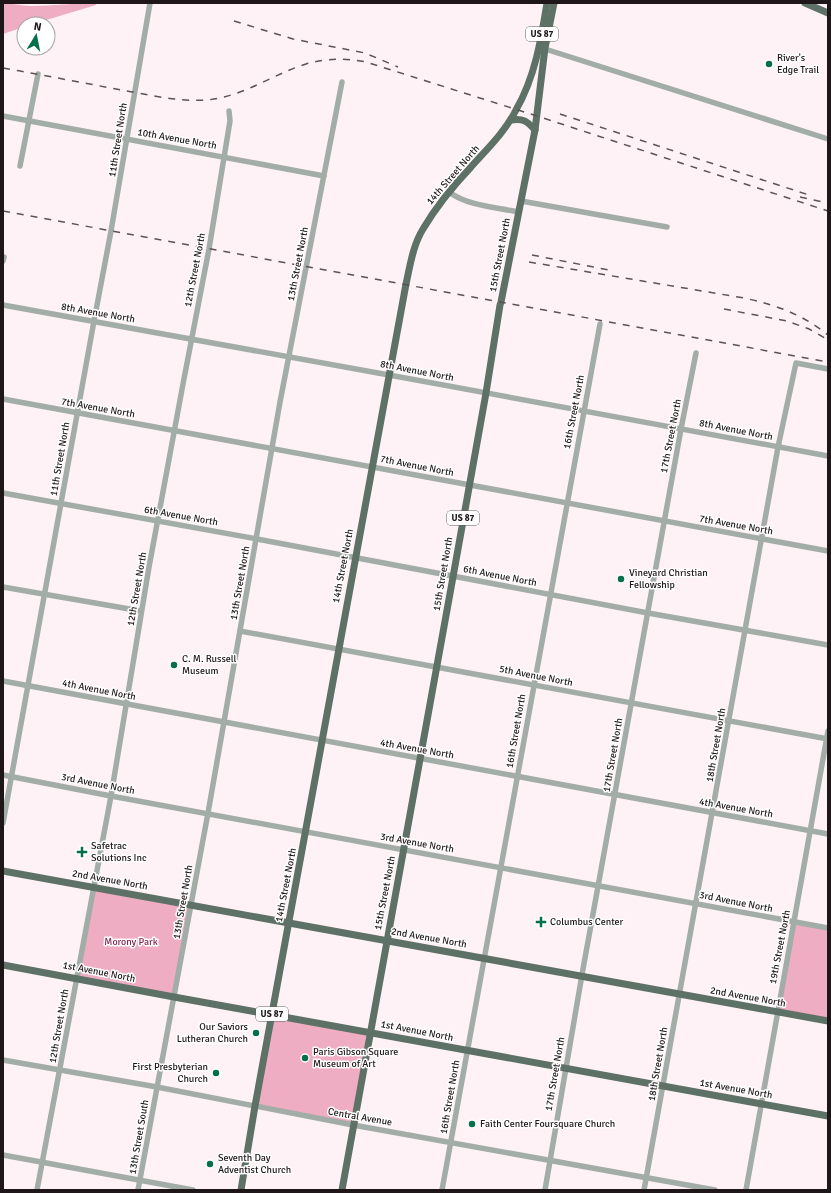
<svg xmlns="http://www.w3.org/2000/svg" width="831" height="1193" viewBox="0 0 831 1193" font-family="Signika,sans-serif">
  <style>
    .green { fill: #efadc4 }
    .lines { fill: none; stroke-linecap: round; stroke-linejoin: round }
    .minor { stroke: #a3ada7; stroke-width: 5.5 }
    .major { stroke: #5e7166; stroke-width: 7 }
    .rail { stroke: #5c5356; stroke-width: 1.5; stroke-dasharray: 7 7; stroke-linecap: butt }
    .poi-dot { fill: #047049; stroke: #fff; stroke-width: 1.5 }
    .labels { text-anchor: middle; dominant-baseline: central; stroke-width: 3; stroke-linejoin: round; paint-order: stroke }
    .shield { fill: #fff; stroke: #625c5e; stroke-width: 1 }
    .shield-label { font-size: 9px; font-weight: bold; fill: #1f1619 }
    .poi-label { font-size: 10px; fill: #1f1619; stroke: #fff; text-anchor: start }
    .street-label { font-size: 10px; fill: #1f1619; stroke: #fff }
    .park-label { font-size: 10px; fill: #862652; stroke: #fff }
  </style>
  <rect width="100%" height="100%" fill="#fef2f6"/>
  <g class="green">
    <path d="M3 3C12 3 21 6 31 6 53 6 74 3 96 3V5L33 24H24V27L3 34Z"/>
    <polygon points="93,887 191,905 174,997 76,978"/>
    <polygon points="794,922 828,928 828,1021 777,1012"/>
    <polygon points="272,1015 370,1032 353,1125 255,1106"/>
  </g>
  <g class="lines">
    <g class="minor">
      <polyline points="542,48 828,139"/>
      <polyline points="3,116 324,176"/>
      <polyline points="20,166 38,74"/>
      <path d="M449 192C468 206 495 207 518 212"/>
      <polyline points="521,201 667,227"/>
      <polyline points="3,261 4,257"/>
      <polyline points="3,305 389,375 828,456"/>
      <polyline points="3,399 828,551"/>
      <polyline points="3,493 257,539 648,613 828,645"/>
      <polyline points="3,587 141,611"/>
      <polyline points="240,631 828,739"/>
      <polyline points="3,681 828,834"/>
      <polyline points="3,775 111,796 828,928"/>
      <polyline points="3,823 94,321 111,231 150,3"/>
      <polyline points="3,1060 157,1087 353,1125 715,1190"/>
      <polyline points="3,1155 193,1190"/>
      <polyline points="37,1190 111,796 149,567 183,384 209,249 230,121 229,111"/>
      <polyline points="138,1190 208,813 280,402 342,82"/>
      <polyline points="442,1190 600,324"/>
      <polyline points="545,1190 583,969 681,429 696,353"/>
      <polyline points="644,1190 778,447 796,363 828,369"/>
      <polyline points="746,1190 828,731"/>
    </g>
    <g class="major">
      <polyline points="805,3 828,13"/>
      <path d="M511 120C523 118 527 121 535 130"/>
      <polyline points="3,871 828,1021"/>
      <polyline points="3,965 174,997 828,1116"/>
      <path d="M241 1190 255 1106 406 284C410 266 413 245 423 229 436 207 453 186 471 167 487 149 505 132 516 110 535 77 541 40 547 3"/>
      <polyline points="342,1190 453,577 486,393 500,305 501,302 535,130 545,48 554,3"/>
    </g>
    <g class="rail">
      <polyline points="234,21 293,39 365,53 398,67"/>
      <path d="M3 68C43 75 83 83 122 90 149 95 179 102 207 100 245 96 271 75 306 64 326 58 346 58 366 62L537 116 828 211"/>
      <polyline points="560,114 809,195"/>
      <polyline points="800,197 828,203"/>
      <polyline points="3,211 828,362"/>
      <polyline points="532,255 614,271"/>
      <path d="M529 262 744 298C776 305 802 314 828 335"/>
      <polyline points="724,309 787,321 809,329 825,338"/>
    </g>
  </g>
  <g class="poi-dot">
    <circle cx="769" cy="64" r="4"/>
    <circle cx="621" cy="579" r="4"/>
    <circle cx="174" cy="665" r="4"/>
    <path d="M80 846h4v4h4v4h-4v4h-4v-4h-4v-4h4z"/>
    <path d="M539 916h4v4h4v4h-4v4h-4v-4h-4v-4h4z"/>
    <circle cx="256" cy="1033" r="4"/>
    <circle cx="305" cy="1058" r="4"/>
    <circle cx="216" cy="1073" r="4"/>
    <circle cx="472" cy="1124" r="4"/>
    <circle cx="210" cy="1164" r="4"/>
  </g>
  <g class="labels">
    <g class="shield">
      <rect x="526" y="27" width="32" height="14" rx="3"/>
      <rect x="447" y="511" width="32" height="14" rx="3"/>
      <rect x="256" y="1007" width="32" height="14" rx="3"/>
    </g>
    <g class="shield-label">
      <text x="542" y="34">US 87</text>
      <text x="463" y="518">US 87</text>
      <text x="272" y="1014">US 87</text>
    </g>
    <g class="poi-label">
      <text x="777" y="58">River's<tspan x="777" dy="12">Edge Trail</tspan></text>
      <text x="629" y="573">Vineyard Christian<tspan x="629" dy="12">Fellowship</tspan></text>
      <text x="182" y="659">C. M. Russell<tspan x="182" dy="12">Museum</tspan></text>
      <text x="91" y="846">Safetrac<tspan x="91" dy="12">Solutions Inc</tspan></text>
      <text x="550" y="922">Columbus Center</text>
      <text x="248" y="1027" text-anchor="end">Our Saviors<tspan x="248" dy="12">Lutheran Church</tspan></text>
      <text x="313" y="1052">Paris Gibson Square<tspan x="313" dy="12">Museum of Art</tspan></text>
      <text x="208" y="1067" text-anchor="end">First Presbyterian<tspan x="208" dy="12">Church</tspan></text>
      <text x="480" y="1124">Faith Center Foursquare Church</text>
      <text x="218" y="1158">Seventh Day<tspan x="218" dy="12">Adventist Church</tspan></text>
    </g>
    <g class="street-label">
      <text transform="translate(177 139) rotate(10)">10th Avenue North</text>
      <text transform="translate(118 140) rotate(-81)">11th Street North</text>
      <text transform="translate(453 175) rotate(-49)">14th Street North</text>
      <text transform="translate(500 255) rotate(-79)">15th Street North</text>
      <text transform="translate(298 264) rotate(-79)">13th Street North</text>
      <text transform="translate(195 270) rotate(-79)">12th Street North</text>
      <text transform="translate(98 313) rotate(10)">8th Avenue North</text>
      <text transform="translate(417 371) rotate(11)">8th Avenue North</text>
      <text transform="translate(98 408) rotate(10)">7th Avenue North</text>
      <text transform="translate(574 412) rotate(-79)">16th Street North</text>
      <text transform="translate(736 430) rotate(11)">8th Avenue North</text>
      <text transform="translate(671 436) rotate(-79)">17th Street North</text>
      <text transform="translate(60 459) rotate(-80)">11th Street North</text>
      <text transform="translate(417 466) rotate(11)">7th Avenue North</text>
      <text transform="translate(181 516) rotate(10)">6th Avenue North</text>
      <text transform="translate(736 525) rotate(10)">7th Avenue North</text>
      <text transform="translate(343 566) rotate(-79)">14th Street North</text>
      <text transform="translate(443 574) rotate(-80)">15th Street North</text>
      <text transform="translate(500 576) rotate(11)">6th Avenue North</text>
      <text transform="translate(240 583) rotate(-80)">13th Street North</text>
      <text transform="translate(137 589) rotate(-80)">12th Street North</text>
      <text transform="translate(536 676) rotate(11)">5th Avenue North</text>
      <text transform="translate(99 690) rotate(11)">4th Avenue North</text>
      <text transform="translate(516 731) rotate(-80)">16th Street North</text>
      <text transform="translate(716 745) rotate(-80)">18th Street North</text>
      <text transform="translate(417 749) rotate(10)">4th Avenue North</text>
      <text transform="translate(613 755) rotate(-80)">17th Street North</text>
      <text transform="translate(98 784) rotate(11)">3rd Avenue North</text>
      <text transform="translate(736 808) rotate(10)">4th Avenue North</text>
      <text transform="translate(417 843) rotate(10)">3rd Avenue North</text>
      <text transform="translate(110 880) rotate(10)">2nd Avenue North</text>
      <text transform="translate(286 885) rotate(-79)">14th Street North</text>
      <text transform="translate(385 893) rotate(-79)">15th Street North</text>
      <text transform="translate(183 902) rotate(-80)">13th Street North</text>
      <text transform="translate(736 902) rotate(11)">3rd Avenue North</text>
      <text transform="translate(429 938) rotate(10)">2nd Avenue North</text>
      <text transform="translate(780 947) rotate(-79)">19th Street North</text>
      <text transform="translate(99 972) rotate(11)">1st Avenue North</text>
      <text transform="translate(748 997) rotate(10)">2nd Avenue North</text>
      <text transform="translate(59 1026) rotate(-80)">12th Street North</text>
      <text transform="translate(417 1031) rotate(11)">1st Avenue North</text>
      <text transform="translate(658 1064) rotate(-80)">18th Street North</text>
      <text transform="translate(555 1074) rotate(-80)">17th Street North</text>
      <text transform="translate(736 1089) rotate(10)">1st Avenue North</text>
      <text transform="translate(450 1097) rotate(-80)">16th Street North</text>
      <text transform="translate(360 1117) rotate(10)">Central Avenue</text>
      <text transform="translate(139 1137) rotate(-80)">13th Street South</text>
    </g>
    <g class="park-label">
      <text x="131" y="942">Morony Park</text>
    </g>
  </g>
  <rect width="831" height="1193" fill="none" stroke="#1f1619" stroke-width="8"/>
  <g transform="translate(36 36) rotate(10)"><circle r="19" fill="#ffffff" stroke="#a5a2a3"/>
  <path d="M0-3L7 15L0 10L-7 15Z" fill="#047049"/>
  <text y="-6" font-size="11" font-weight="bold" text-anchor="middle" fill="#1f1619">N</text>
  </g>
</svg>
